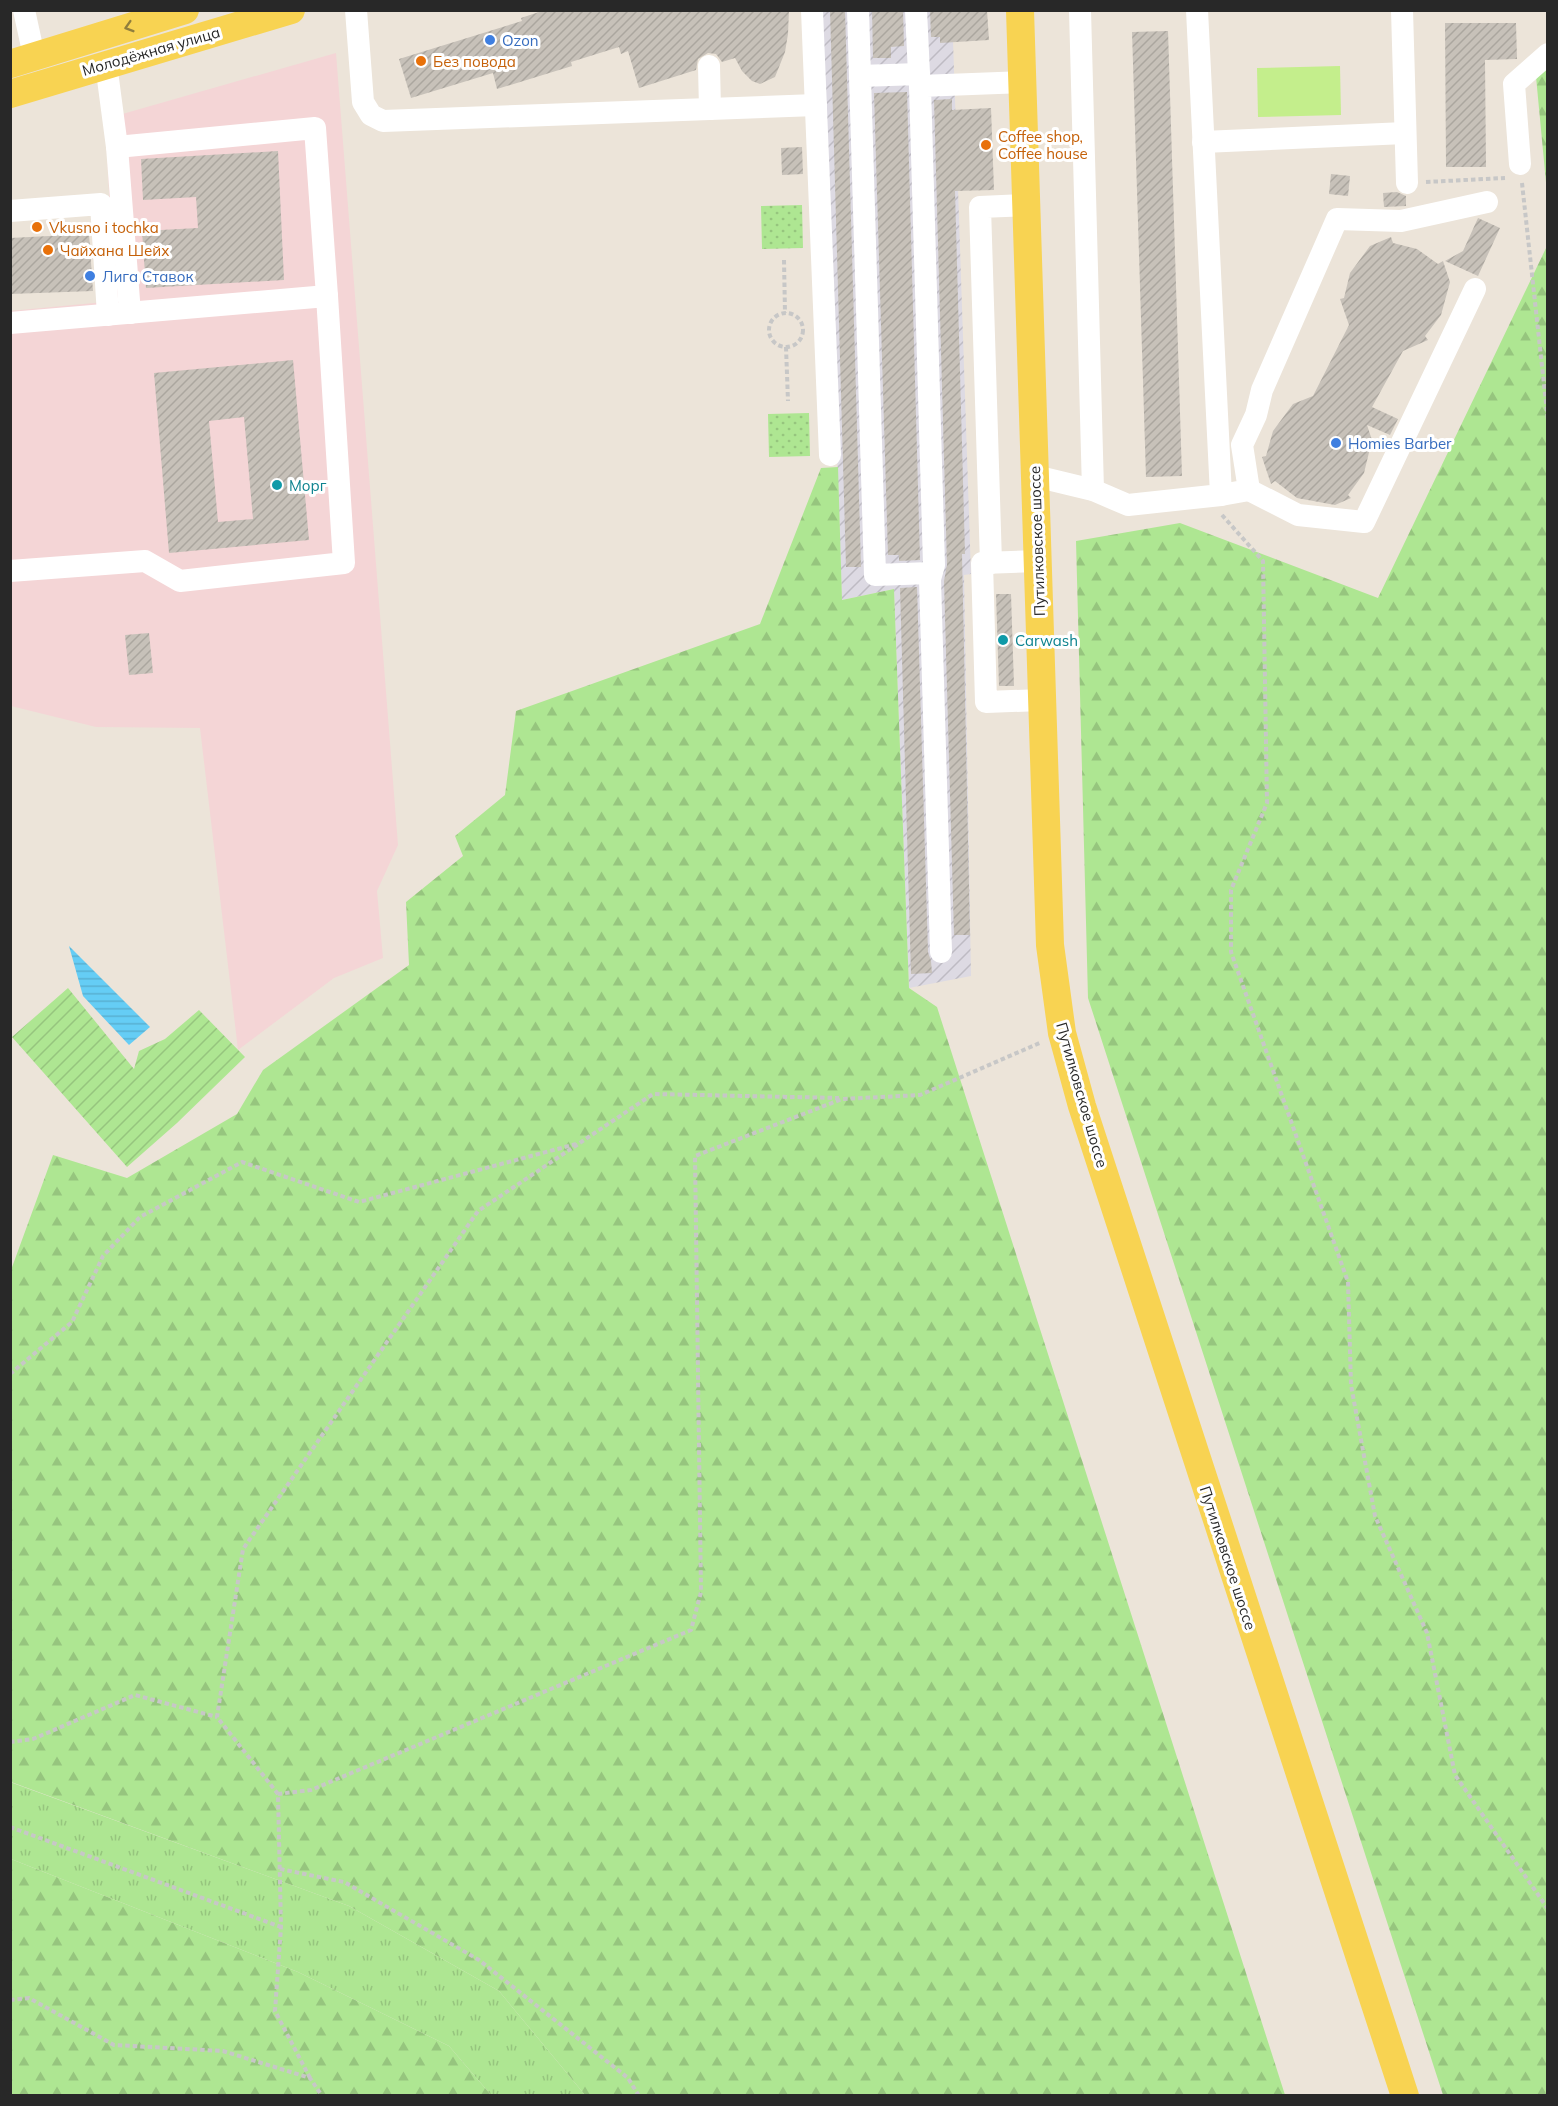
<svg xmlns="http://www.w3.org/2000/svg" width="1558" height="2106" viewBox="0 0 1558 2106" font-family="Mulish,sans-serif">
  <style>
    .industrial { fill: url(#industrial-furrows) }
    .medical { fill: #f4d5d6 }
    .grass { fill: url(#grass-tufts) }
    .forest { fill: url(#forest-firs) }
    .park { fill: url(#park-dots) }
    .garden { fill: url(#garden-furrows) }
    .pitch { fill: #c4ee8c }
    .water { fill: url(#water-rules) }
    .building { fill: url(#building-hatch); fill-rule: evenodd }
    .lines { fill: none; stroke-linecap: round; stroke-linejoin: round }
    .path { stroke: #c7c7c7; stroke-width: 4; stroke-dasharray: 4.5 3; stroke-linecap: butt }
    .minor { stroke: #fff; stroke-width: 22 }
    .major { stroke: #f8d352; stroke-width: 28 }
    .oneway { stroke: #907e3d }
    .shop-dot { fill: #3f7fe0; stroke: #fff; stroke-width: 2 }
    .food-dot { fill: #e8710a; stroke: #fff; stroke-width: 2 }
    .culture-dot { fill: #0f9aa8; stroke: #fff; stroke-width: 2 }
    .labels { text-anchor: middle; dominant-baseline: central; stroke-width: 6; stroke-linejoin: round; paint-order: stroke }
    .shop-label { font-size: 15px; fill: #366cbe; stroke: #fff; text-anchor: start }
    .street-label { font-size: 15px; fill: #282828; stroke: #fff }
    .food-label { font-size: 15px; fill: #c56008; stroke: #fff; text-anchor: start }
    .culture-label { font-size: 15px; fill: #0d838f; stroke: #fff; text-anchor: start }
  </style>
  <defs>
    <pattern id="industrial-furrows" width="10" height="10" patternUnits="userSpaceOnUse" patternTransform="scale(1.5)"><rect width="10" height="10" fill="#dddae3"/><path d="M-1 1l2-2M0 10L10 0M9 11l2-2" fill="none" stroke="#bebbc3"/></pattern>
    <pattern id="grass-tufts" width="24" height="20" patternUnits="userSpaceOnUse" patternTransform="scale(1.5)"><rect width="24" height="20" fill="#aee692"/><path d="M3 7l-1-3M5 7V3M7 7l1-3M15 17l-1-3M17 17v-4M19 17l1-3" fill="none" stroke="#96c57e"/></pattern>
    <pattern id="forest-firs" width="22" height="20" patternUnits="userSpaceOnUse" patternTransform="scale(1.5)"><rect width="22" height="20" fill="#aee692"/><path d="M5 1l3.5 6h-7zM16 11l3.5 6h-7z" fill="#96c57e"/></pattern>
    <pattern id="park-dots" width="8" height="8" patternUnits="userSpaceOnUse" patternTransform="scale(1.5)"><rect width="8" height="8" fill="#aee692"/><path d="M2 2h.1M6 6h.1" fill="none" stroke="#96c57e" stroke-width="1.8" stroke-linecap="round"/></pattern>
    <pattern id="garden-furrows" width="10" height="10" patternUnits="userSpaceOnUse" patternTransform="scale(1.5)"><rect width="10" height="10" fill="#aee692"/><path d="M-1 1l2-2M0 10L10 0M9 11l2-2" fill="none" stroke="#96c57e"/></pattern>
    <pattern id="water-rules" width="6" height="5" patternUnits="userSpaceOnUse" patternTransform="scale(1.5)"><rect width="6" height="5" fill="#65cdf5"/><path d="M0 2.5h6" fill="none" stroke="#58b0d2"/></pattern>
    <pattern id="building-hatch" width="6" height="6" patternUnits="userSpaceOnUse" patternTransform="scale(1.5)"><rect width="6" height="6" fill="#c7c1b9"/><path d="M-1 1l2-2M0 6l6-6M5 7l2-2" fill="none" stroke="#aba69f"/></pattern>
  </defs>
  <rect width="100%" height="100%" fill="#ece4d9"/>
  <polygon class="industrial" points="822,11 952,11 971,574 964,575 971,976 909,988 894,589 842,600"/>
  <polygon class="medical" points="336,53 398,845 377,891 383,958 334,978 238,1050 200,728 96,727 11,706 10,311 115,301 105,119"/>
  <polygon class="grass" points="10,1782 349,1906 499,1991 585,2095 491,2095 449,2046 298,1972 11,1859"/>
  <g class="forest">
    <polygon points="1547,59 1547,193 1535,66"/>
    <polygon points="1547,246 1547,2095 1443,2095 1088,998 1076,541 1180,523 1378,598"/>
    <polygon points="838,467 842,600 894,589 909,988 937,1007 1285,2095 585,2095 499,1991 349,1906 11,1782 11,1270 53,1155 127,1178 237,1114 263,1070 409,965 406,902 463,856 455,836 505,795 516,711 760,624 821,468"/>
    <polygon points="11,1859 298,1972 449,2046 491,2095 11,2095"/>
  </g>
  <g class="park">
    <polygon points="802,205 803,248 762,249 761,206"/>
    <polygon points="809,413 810,456 769,457 768,414"/>
  </g>
  <polygon class="garden" points="68,988 134,1069 139,1051 165,1039 199,1010 245,1057 177,1123 127,1167 12,1037"/>
  <polygon class="pitch" points="1340,66 1341,115 1258,117 1257,68"/>
  <polygon class="water" points="69,946 150,1027 129,1045 83,996"/>
  <g class="building">
    <polygon points="545,10 789,10 788,34 785,52 775,77 760,84 752,81 742,71 735,58 722,62 716,54 708,53 698,59 696,70 639,88 628,51 621,54 619,47 571,62 572,66 497,89 493,73 411,98 399,59 522,21 521,18"/>
    <polygon points="830,10 845,10 861,567 846,567"/>
    <polygon points="872,10 903,10 904,46 891,47 891,58 873,58"/>
    <polygon points="930,10 987,10 989,40 940,43 940,37 931,37"/>
    <polygon points="1445,23 1516,23 1517,59 1485,60 1486,167 1446,167"/>
    <polygon points="1168,31 1182,476 1146,477 1132,32"/>
    <polygon points="907,92 920,560 899,561 899,555 888,555 874,93"/>
    <polygon points="952,99 952,110 991,108 994,190 955,191 965,554 962,554 970,935 954,935 944,581 947,565 934,100"/>
    <polygon points="802,147 803,174 782,175 781,148"/>
    <polygon points="278,151 284,280 146,288 142,231 198,228 196,197 143,200 141,159"/>
    <polygon points="1331,174 1350,176 1348,196 1329,194"/>
    <polygon points="1397,192 1406,196 1406,206 1384,207 1383,193"/>
    <polygon points="1478,218 1500,228 1478,276 1445,261 1463,251"/>
    <polygon points="89,234 93,291 10,294 10,238"/>
    <polygon points="1391,237 1393,243 1417,249 1438,264 1443,261 1450,282 1441,315 1425,336 1428,340 1403,351 1372,407 1398,419 1390,435 1367,425 1372,440 1364,473 1348,495 1351,498 1335,505 1297,498 1275,481 1271,484 1262,457 1266,456 1273,431 1293,404 1313,396 1349,325 1340,299 1344,298 1350,273 1370,246"/>
    <path d="M293 360 309 540 169 553 154 373ZM244 417 253 519 218 522 209 421Z"/>
    <polygon points="917,587 928,952 931,961 932,973 911,974 900,588"/>
    <polygon points="996,594 1011,594 1014,686 999,686"/>
    <polygon points="149,633 153,673 129,675 125,635"/>
  </g>
  <g class="lines">
    <g class="path">
      <polyline points="1426,182 1505,178"/>
      <polyline points="1522,183 1548,421"/>
      <polyline points="784,260 785,313"/>
      <circle cx="786" cy="330" r="17"/>
      <polyline points="786,347 788,401"/>
      <polyline points="1222,515 1263,561 1267,803 1231,890 1231,952 1348,1282 1351,1385 1375,1516 1427,1633 1455,1775 1548,1909"/>
      <polyline points="10,1374 72,1322 103,1256 140,1217 242,1162 359,1202 576,1144"/>
      <polyline points="10,1742 33,1739 135,1695 217,1717"/>
      <polyline points="278,1794 217,1717 243,1549 478,1211 653,1094 839,1098"/>
      <polyline points="10,1827 281,1927"/>
      <polyline points="280,1869 344,1882 479,1960 628,2078 639,2096"/>
      <polyline points="10,2000 29,1998 114,2045 223,2051 310,2078 322,2096"/>
      <polyline points="310,2078 275,2011 281,1927 278,1794 311,1790 691,1630 701,1592 695,1156 842,1099 920,1095 1042,1042"/>
    </g>
    <g class="minor">
      <polyline points="24,10 34,56"/>
      <polyline points="356,10 363,102 371,115 383,121 816,105"/>
      <polyline points="812,10 830,455"/>
      <polyline points="858,10 860,76"/>
      <polyline points="916,10 919,74"/>
      <polyline points="1080,10 1093,490"/>
      <polyline points="1402,10 1407,183"/>
      <polyline points="106,64 117,147 315,128 327,296"/>
      <polyline points="709,66 710,109"/>
      <polyline points="920,86 919,74 860,76 875,575 931,573"/>
      <polyline points="1203,142 1405,133"/>
      <polyline points="117,147 130,313"/>
      <polyline points="1520,164 1514,84 1548,54"/>
      <polyline points="10,211 101,204 108,315"/>
      <polyline points="10,323 327,296 344,563 180,581 145,561 10,571"/>
      <polyline points="1035,476 1093,490 1128,505 1221,495 1197,10"/>
      <polyline points="1249,490 1298,515 1364,522 1475,289"/>
      <polyline points="1221,495 1249,490 1242,445 1256,415 1262,390 1337,219 1401,221 1487,202"/>
      <polyline points="1038,561 982,563 986,702 1042,700"/>
      <polyline points="991,563 980,207 1027,205"/>
      <polyline points="941,952 930,579 934,565 920,86 1023,82"/>
    </g>
    <g class="major">
      <polyline points="1020,10 1050,945 1062,1033 1082,1106 1405,2096"/>
      <polyline points="10,64 185,10"/>
      <polyline points="10,94 291,10"/>
    </g>
  </g>
  <defs><path id="oneway-chevron" d="M-2-3.5L2.5 0L-2 3.5" fill="none" stroke-width="1.6" stroke-linecap="round" stroke-linejoin="round" transform="scale(1.5)"/></defs>
  <use class="oneway" href="#oneway-chevron" transform="translate(129 27) rotate(163)"/>
  <g class="shop-dot">
    <circle cx="490" cy="40" r="6"/>
    <circle cx="90" cy="276" r="6"/>
    <circle cx="1336" cy="443" r="6"/>
  </g>
  <g class="food-dot">
    <circle cx="421" cy="61" r="6"/>
    <circle cx="986" cy="145" r="6"/>
    <circle cx="37" cy="227" r="6"/>
    <circle cx="48" cy="250" r="6"/>
  </g>
  <g class="culture-dot">
    <circle cx="277" cy="485" r="6"/>
    <circle cx="1003" cy="640" r="6"/>
  </g>
  <g class="labels">
    <g class="shop-label">
      <text x="502" y="40">Ozon</text>
      <text x="102" y="276">Лига Ставок</text>
      <text x="1348" y="443">Homies Barber</text>
    </g>
    <g class="street-label">
      <text transform="translate(151 51) rotate(-16)">Молодёжная улица</text>
      <text transform="translate(1037 541) rotate(-92)">Путилковское шоссе</text>
      <text transform="translate(1082 1095) rotate(74)">Путилковское шоссе</text>
      <text transform="translate(1228 1558) rotate(72)">Путилковское шоссе</text>
    </g>
    <g class="food-label">
      <text x="433" y="61">Без повода</text>
      <text x="998" y="136">Coffee shop,<tspan x="998" dy="17">Coffee house</tspan></text>
      <text x="49" y="227">Vkusno i tochka</text>
      <text x="60" y="250">Чайхана Шейх</text>
    </g>
    <g class="culture-label">
      <text x="289" y="485">Морг</text>
      <text x="1015" y="640">Carwash</text>
    </g>
  </g>
  <rect width="1558" height="2106" fill="none" stroke="#282828" stroke-width="24"/>
</svg>
